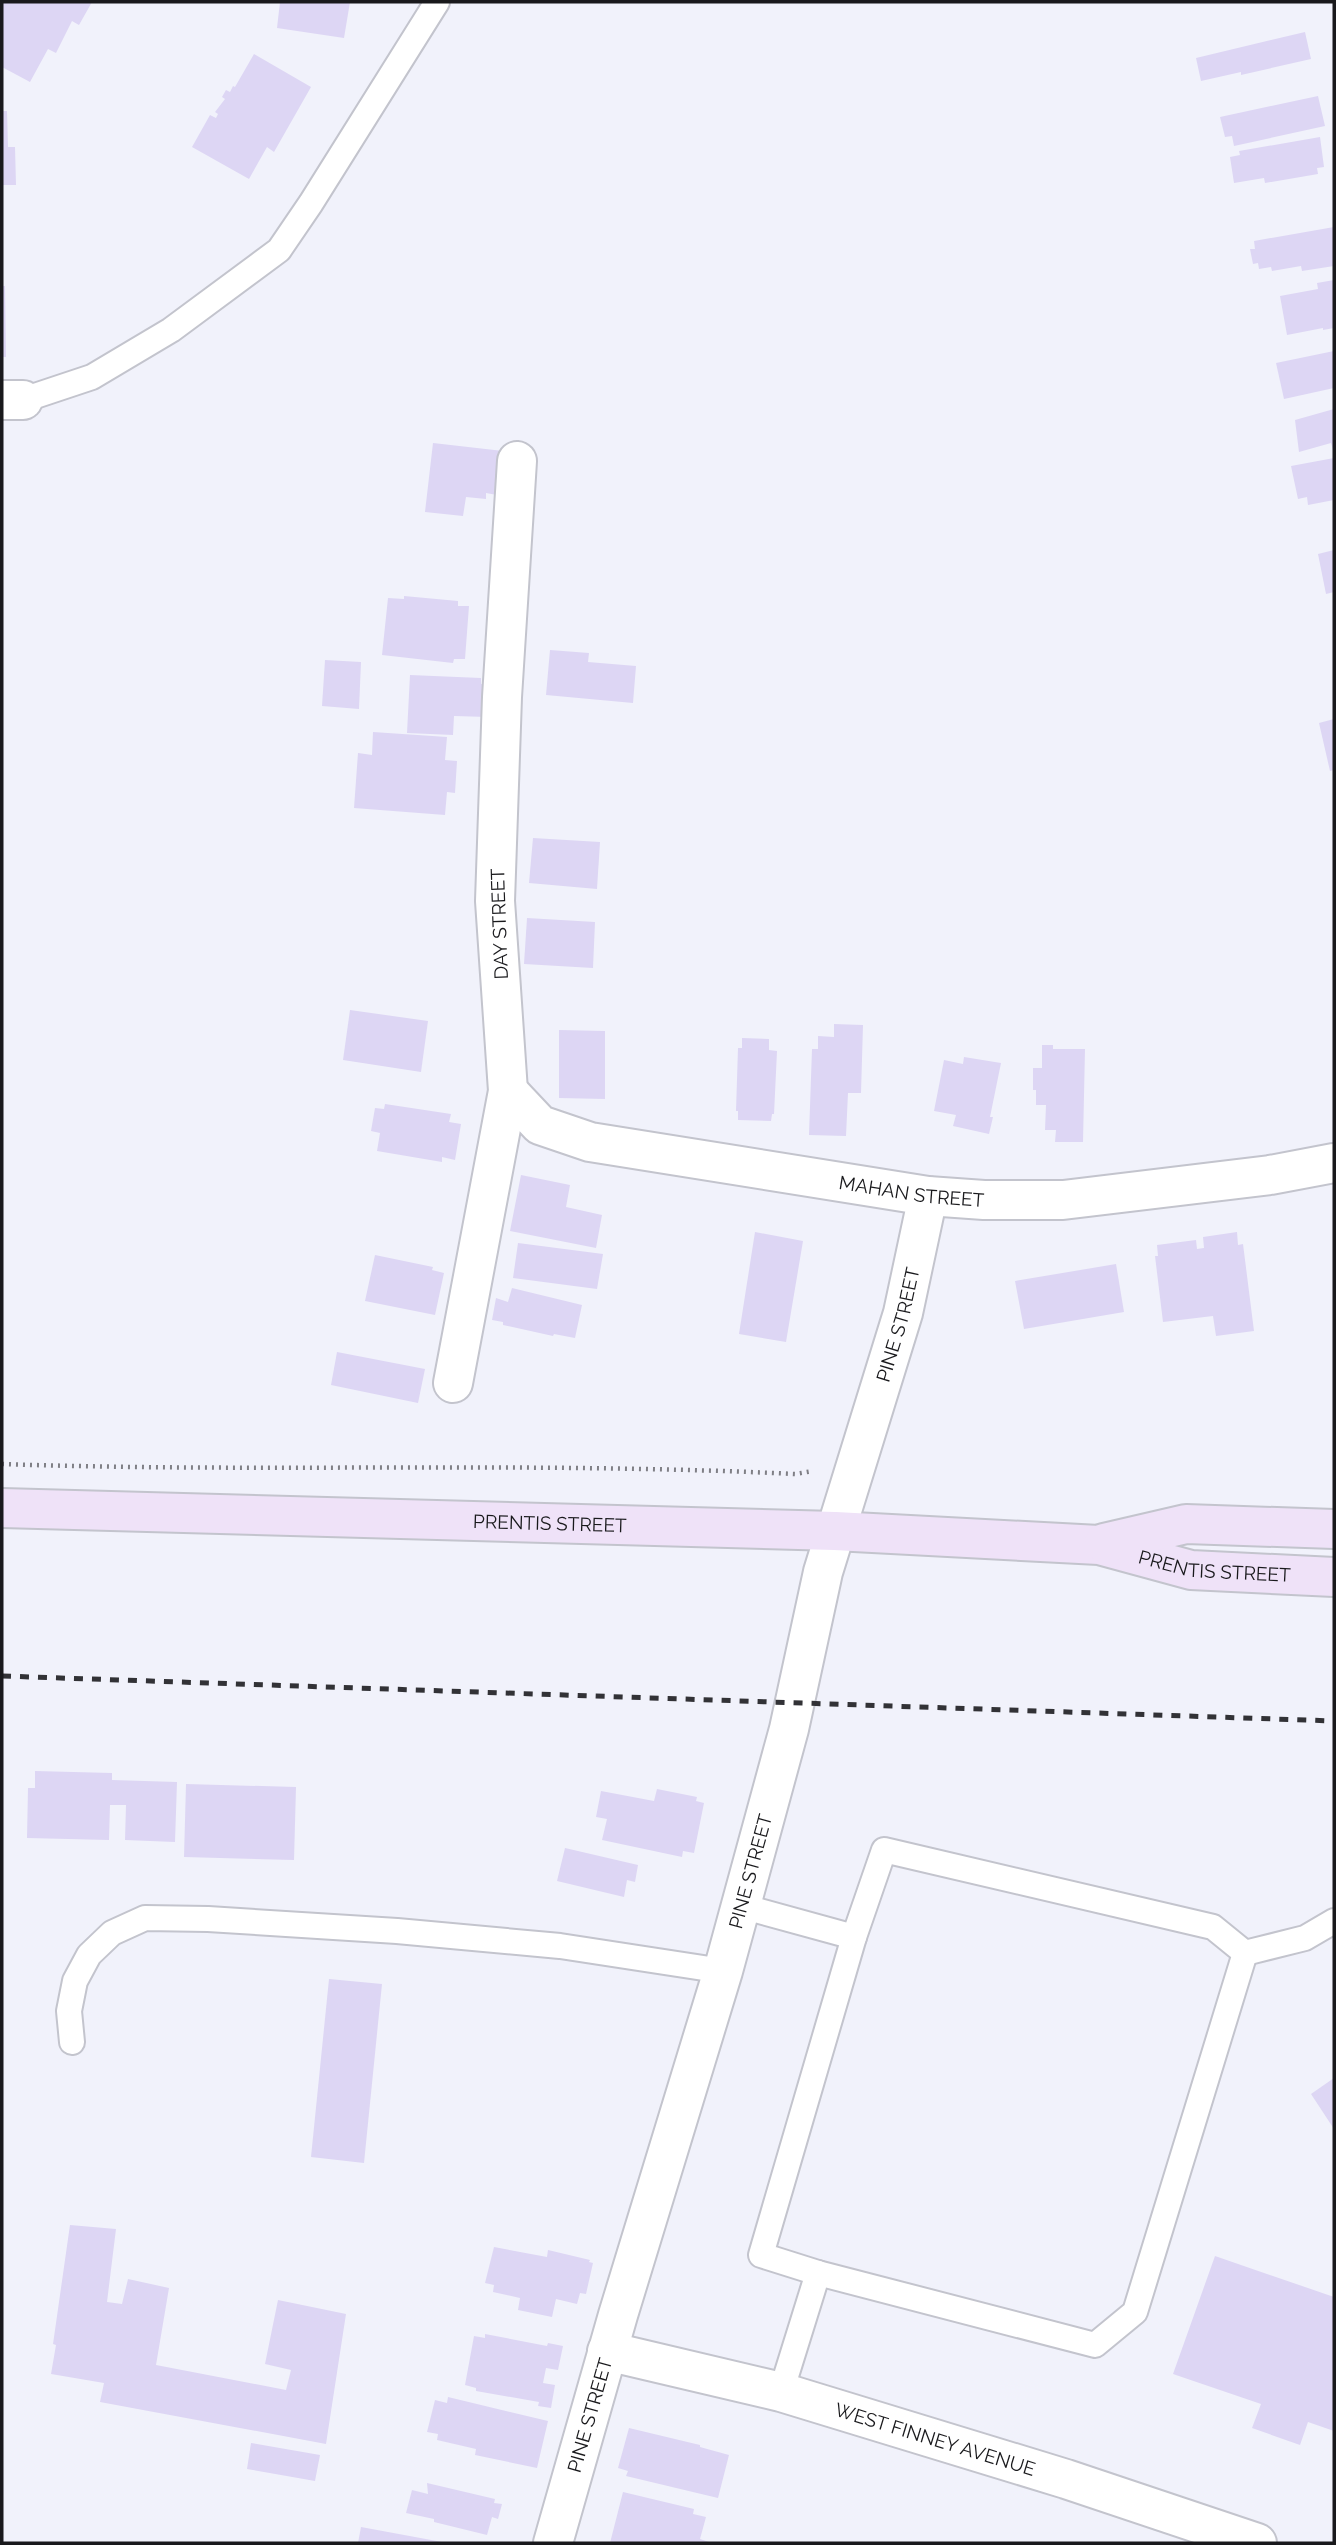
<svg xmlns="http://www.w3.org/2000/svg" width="1336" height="2545" viewBox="0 0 1336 2545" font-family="Raleway,sans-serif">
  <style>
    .building { fill: #ddd6f4 }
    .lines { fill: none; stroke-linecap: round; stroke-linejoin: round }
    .lane-casing { stroke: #c3c4cd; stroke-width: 28 }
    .street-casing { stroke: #c3c4cd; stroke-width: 42 }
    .secondary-casing { stroke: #c3c4cd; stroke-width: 42 }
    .path { stroke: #7f7f85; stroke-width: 4.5; stroke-dasharray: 2 5; stroke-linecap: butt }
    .lane { stroke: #fff; stroke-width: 24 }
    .street { stroke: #fff; stroke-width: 38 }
    .secondary { stroke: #efe2f8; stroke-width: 38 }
    .rail { stroke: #323236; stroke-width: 5; stroke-dasharray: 9 9; stroke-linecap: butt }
    .labels { text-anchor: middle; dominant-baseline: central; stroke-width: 6; stroke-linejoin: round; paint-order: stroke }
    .street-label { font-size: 19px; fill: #19191c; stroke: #fff }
  </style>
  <rect width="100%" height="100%" fill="#f1f2fb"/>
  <g class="building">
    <polygon points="3,2 92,2 79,25 72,21 56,53 48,49 30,82 2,67"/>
    <polygon points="280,2 350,2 344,38 277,28"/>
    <polygon points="1305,32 1311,59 1241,75 1241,72 1201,81 1196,58"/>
    <polygon points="254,54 311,87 274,152 267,147 249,179 192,147 210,115 216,118 218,114 215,112 225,99 222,97 226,90 230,92 233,86 235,87"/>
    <polygon points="1318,96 1325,126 1234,146 1232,136 1225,137 1220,117"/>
    <polygon points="2,111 7,111 8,147 15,147 16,185 2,185"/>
    <polygon points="1320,137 1324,167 1317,168 1318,174 1265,183 1264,178 1234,183 1230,157 1240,155 1239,151"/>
    <polygon points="1334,227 1334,266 1302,271 1301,266 1272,271 1271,267 1259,269 1258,263 1253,264 1250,249 1255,249 1254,241"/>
    <polygon points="1334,280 1334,328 1323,330 1323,328 1287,335 1280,296 1318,289 1317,283"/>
    <polygon points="2,286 5,286 6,357 2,357"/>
    <polygon points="1334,351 1334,388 1284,399 1276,363"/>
    <polygon points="1334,409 1334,453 1331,443 1299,452 1295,420"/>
    <polygon points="433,443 503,451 497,495 486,493 486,499 466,497 463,516 425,512"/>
    <polygon points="1334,458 1334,500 1308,505 1307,497 1298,499 1291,466"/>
    <polygon points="1334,550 1334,592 1326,594 1318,554"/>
    <polygon points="404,596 458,601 458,606 469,606 465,659 454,659 453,663 382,655 388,598 404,599"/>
    <polygon points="550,650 589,653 588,662 636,666 633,703 546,695"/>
    <polygon points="325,660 361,662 359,709 322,706"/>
    <polygon points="410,675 481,678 481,684 489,684 488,717 454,716 453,735 407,733"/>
    <polygon points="1334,719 1334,770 1330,771 1319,723"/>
    <polygon points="373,732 447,737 445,760 457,761 455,793 447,792 445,815 354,808 358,753 372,755"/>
    <polygon points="533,838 600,842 597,889 529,883"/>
    <polygon points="527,918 595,922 593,968 524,964"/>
    <polygon points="350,1010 428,1021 421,1072 343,1060"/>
    <polygon points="834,1024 863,1025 861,1093 848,1093 846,1136 809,1135 812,1049 818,1049 818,1036 834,1037"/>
    <polygon points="559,1030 605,1031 605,1099 559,1098"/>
    <polygon points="742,1038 769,1039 769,1050 777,1051 774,1114 772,1114 771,1121 738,1120 738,1111 736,1111 738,1048 742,1048"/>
    <polygon points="1042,1045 1053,1045 1053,1049 1085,1049 1083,1142 1055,1142 1056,1130 1045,1130 1046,1105 1036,1105 1036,1090 1033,1090 1033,1068 1042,1068"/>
    <polygon points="964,1057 1001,1063 990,1117 993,1117 989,1134 953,1126 956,1115 934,1111 944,1060 963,1064"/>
    <polygon points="385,1104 451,1114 449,1122 461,1124 455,1160 442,1157 442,1162 377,1151 380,1133 371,1131 375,1108 384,1109"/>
    <polygon points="521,1175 570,1185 566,1207 602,1215 596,1248 510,1231"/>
    <polygon points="755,1232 803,1241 786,1342 739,1334"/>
    <polygon points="1237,1232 1238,1245 1243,1244 1254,1331 1216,1336 1213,1316 1163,1322 1155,1256 1158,1256 1157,1245 1196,1240 1197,1249 1204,1248 1203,1237"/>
    <polygon points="518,1243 603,1254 597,1289 513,1278"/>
    <polygon points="375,1255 433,1267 432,1270 444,1273 435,1315 365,1301"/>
    <polygon points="1116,1264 1124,1312 1024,1329 1015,1281"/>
    <polygon points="512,1288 582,1305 575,1338 554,1334 553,1336 503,1325 503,1322 492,1320 496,1298 508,1302"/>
    <polygon points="337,1352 425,1369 418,1403 331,1385"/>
    <polygon points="35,1771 112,1773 112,1780 177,1782 175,1842 125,1840 126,1805 110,1805 109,1840 27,1838 28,1788 35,1788"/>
    <polygon points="186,1784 296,1787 294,1860 184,1857"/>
    <polygon points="657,1789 697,1797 696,1801 704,1803 694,1853 683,1851 682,1857 602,1840 607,1819 596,1817 601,1791 654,1801"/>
    <polygon points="565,1848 638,1865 635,1882 627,1880 624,1897 557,1881"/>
    <polygon points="329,1979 382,1984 364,2163 311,2157"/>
    <polygon points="1334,2078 1334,2129 1311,2094"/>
    <polygon points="70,2225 116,2229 107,2302 122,2304 128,2279 169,2288 156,2365 286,2390 291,2370 265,2364 278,2300 346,2314 326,2444 100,2402 104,2383 51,2374 56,2345 53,2344"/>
    <polygon points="494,2247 547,2257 548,2250 590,2260 589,2262 593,2263 586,2294 580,2293 577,2304 556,2299 552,2317 518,2310 520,2298 493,2292 494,2285 485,2283"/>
    <polygon points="1215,2256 1334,2297 1334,2431 1308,2422 1300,2445 1252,2428 1261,2404 1173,2374"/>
    <polygon points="485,2334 547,2346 548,2343 563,2346 558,2370 546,2368 543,2383 555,2385 551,2408 538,2406 539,2402 476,2391 476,2388 465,2385 474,2336 485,2338"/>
    <polygon points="448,2397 548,2421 537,2468 475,2455 476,2449 437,2440 438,2434 427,2432 435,2400 447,2403"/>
    <polygon points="629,2428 700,2445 700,2447 729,2455 718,2498 626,2476 628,2471 618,2468"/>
    <polygon points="251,2443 320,2455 315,2481 247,2469"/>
    <polygon points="427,2483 495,2499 494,2503 502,2504 498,2519 492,2517 487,2535 434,2522 434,2519 406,2513 412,2490 428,2494"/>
    <polygon points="623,2492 694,2509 693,2514 706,2517 700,2539 712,2543 610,2543"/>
    <polygon points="361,2527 442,2542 442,2543 358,2543"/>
  </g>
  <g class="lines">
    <g class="lane-casing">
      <g id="lane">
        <polyline points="23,400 92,377 171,330 279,250 311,203 437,2"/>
        <polygon points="884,1850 1213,1927 1245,1953 1135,2312 1095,2345 818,2273 761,2255 854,1937"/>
        <polyline points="741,1906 854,1937"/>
        <polyline points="1245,1953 1305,1938 1334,1921"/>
        <polyline points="72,2042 69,2011 75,1981 89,1955 112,1933 145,1918 208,1919 397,1931 560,1946 723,1971"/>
        <polyline points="781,2392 818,2273"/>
      </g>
    </g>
    <g class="street-casing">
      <g id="street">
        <polyline points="2,400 23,400"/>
        <path id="s1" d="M508 1091 540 1125 590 1142 928 1196 984 1200H1063L1270 1175 1334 1163"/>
        <polyline points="453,1383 508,1091 495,901 502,697 517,461"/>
        <path id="s2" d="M607 2351 781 2392 1066 2479 1257 2543"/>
        <path id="s3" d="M553 2543 618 2315 723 1971 789 1729 823 1572 903 1313 928 1196"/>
      </g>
    </g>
    <g class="secondary-casing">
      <g id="secondary">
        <path id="s4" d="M2 1508 835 1531 1099 1545 1191 1570 1334 1577"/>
        <polyline points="1104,1543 1186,1524 1334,1529"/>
      </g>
    </g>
    <path class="path" d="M2 1464C266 1473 531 1461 795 1474L813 1471"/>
    <use href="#lane" class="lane"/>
    <use href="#street" class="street"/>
    <use href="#secondary" class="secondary"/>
    <polyline class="rail" points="2,1676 1334,1721"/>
  </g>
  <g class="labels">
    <g class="street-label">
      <text transform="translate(499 924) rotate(-92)">DAY STREET</text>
      <text stroke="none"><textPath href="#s1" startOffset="425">MAHAN STREET</textPath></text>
      <text stroke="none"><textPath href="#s3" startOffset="1267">PINE STREET</textPath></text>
      <text stroke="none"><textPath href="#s4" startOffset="548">PRENTIS STREET</textPath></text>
      <text stroke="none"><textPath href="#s4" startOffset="1216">PRENTIS STREET</textPath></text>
      <text stroke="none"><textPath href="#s3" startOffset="700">PINE STREET</textPath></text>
      <text stroke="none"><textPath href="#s3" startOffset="133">PINE STREET</textPath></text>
      <text stroke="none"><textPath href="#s2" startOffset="340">WEST FINNEY AVENUE</textPath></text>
    </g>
  </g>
  <rect width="1336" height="2545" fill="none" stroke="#19191c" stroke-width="7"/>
</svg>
